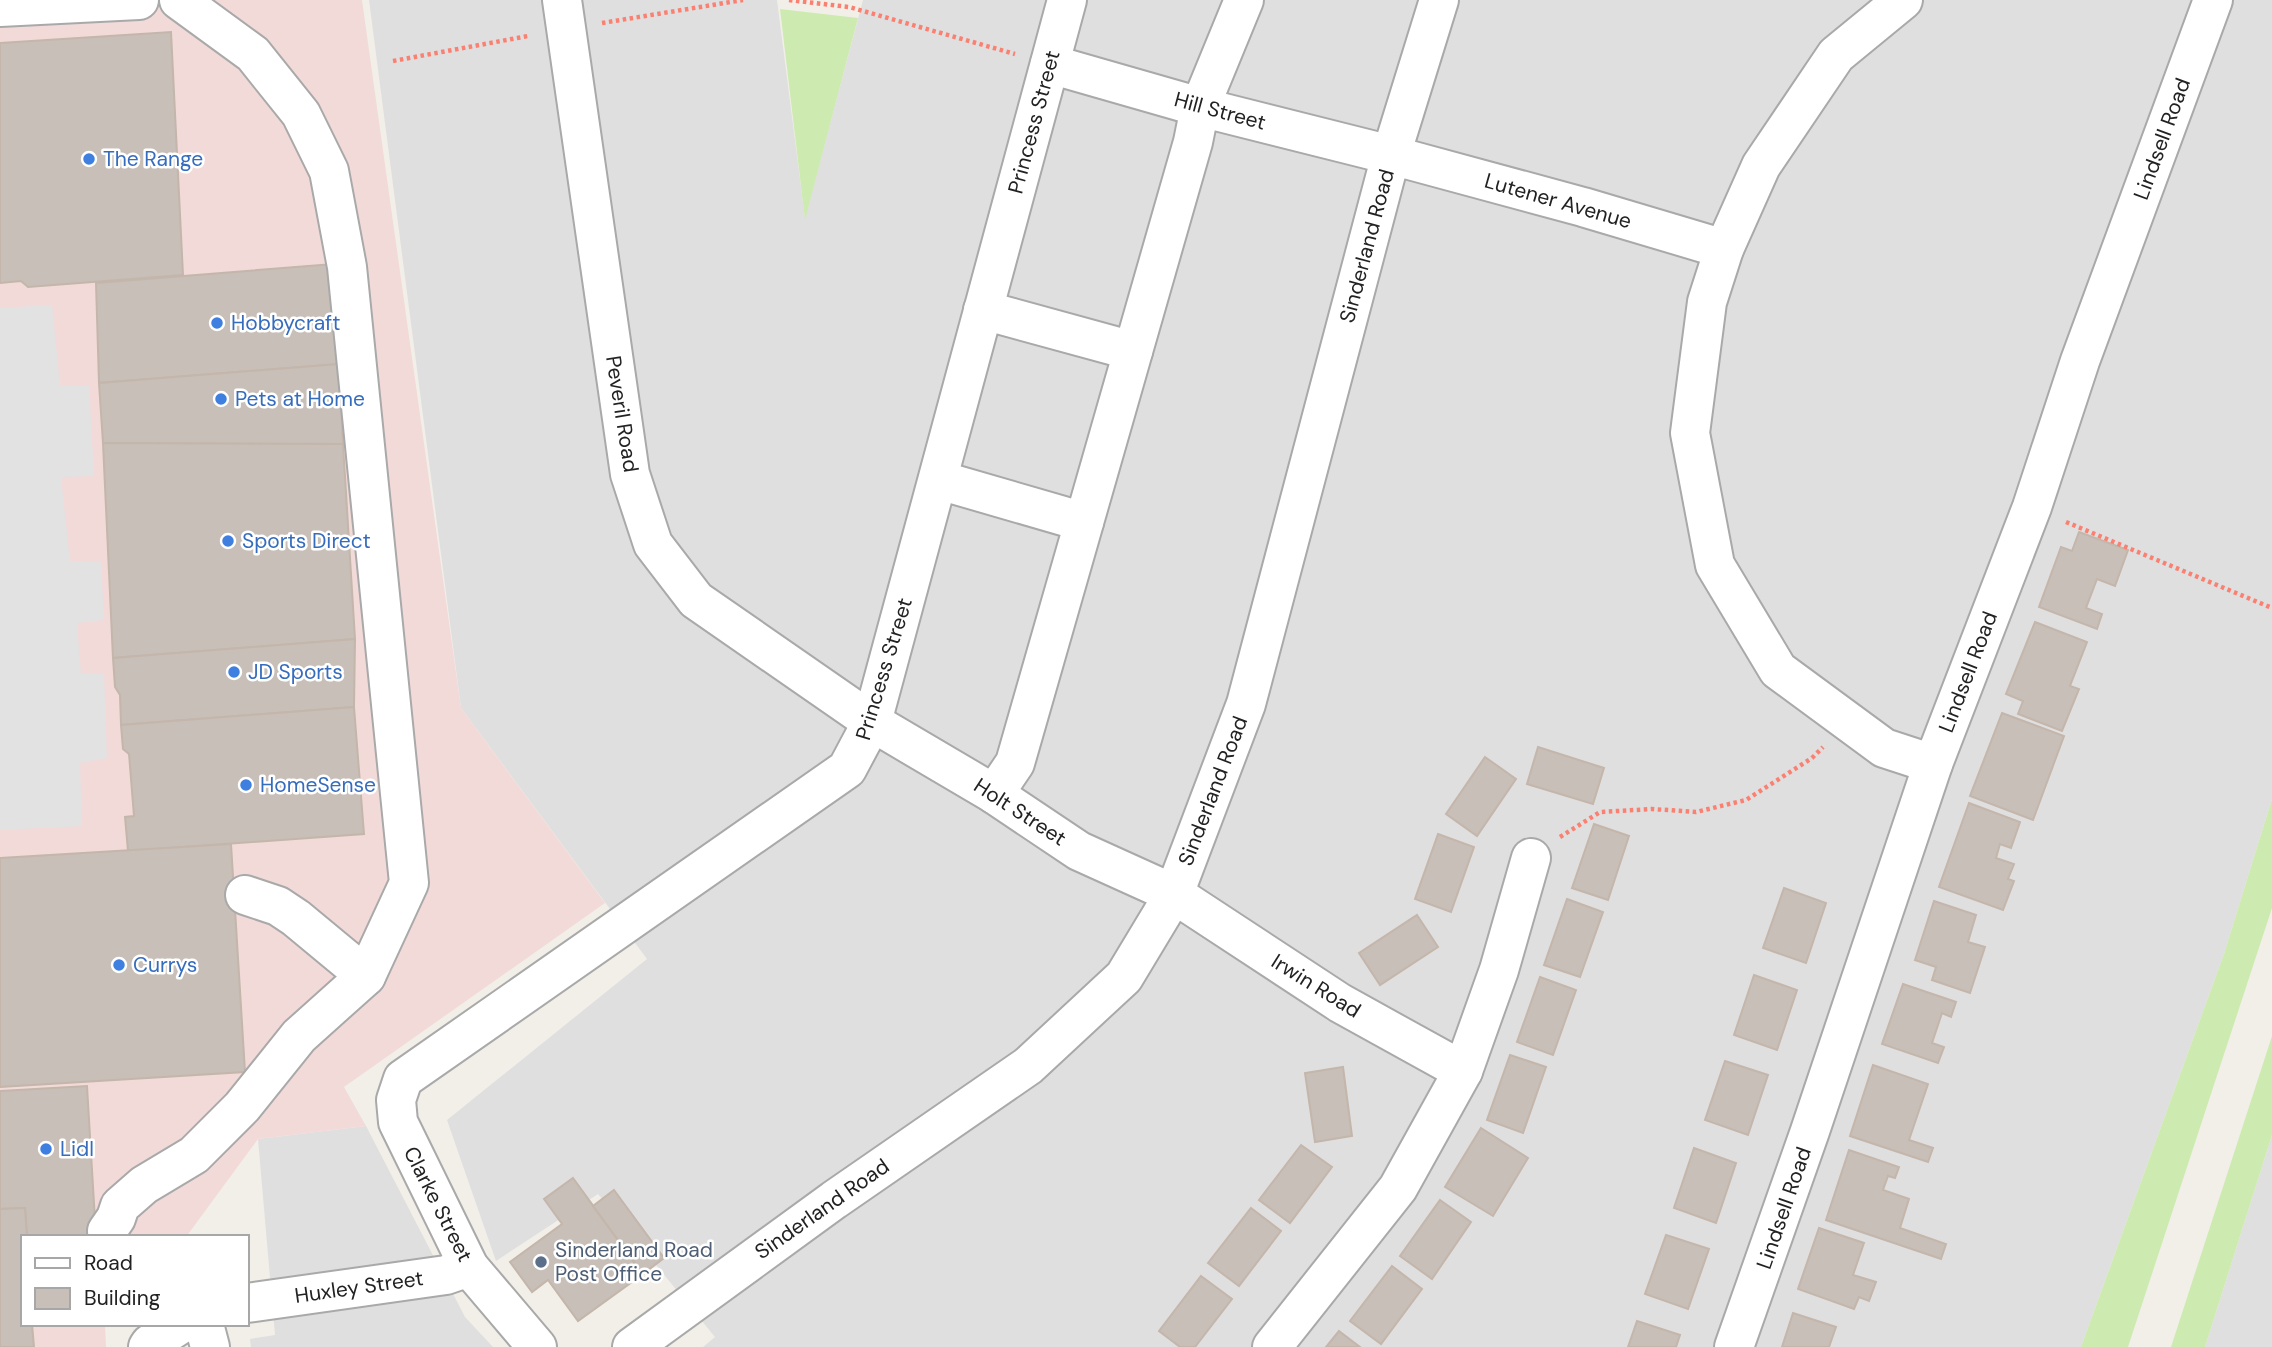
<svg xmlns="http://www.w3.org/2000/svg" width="2272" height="1347" viewBox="0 0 2272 1347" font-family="'DM Sans',sans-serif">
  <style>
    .residential { fill: #e0dfdf }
    .commercial { fill: #f2dad9 }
    .grass { fill: #cdebb0 }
    .parking { fill: #e2e2e2 }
    .building { fill: #c7bfb8; stroke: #c4b6ab; stroke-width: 2 }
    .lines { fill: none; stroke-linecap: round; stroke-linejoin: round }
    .minor-casing { stroke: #a9a9a9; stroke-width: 42 }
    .path { stroke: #fa8072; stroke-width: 4.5; stroke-dasharray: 3.5 3.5; stroke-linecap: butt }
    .minor { stroke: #fff; stroke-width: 38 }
    .shop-dot { fill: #3f7fe0; stroke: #fff; stroke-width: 2.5 }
    .service-dot { fill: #5c6f8a; stroke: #fff; stroke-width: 2.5 }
    .labels { text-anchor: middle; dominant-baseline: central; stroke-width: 5; stroke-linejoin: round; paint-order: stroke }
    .street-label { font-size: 21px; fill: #222; stroke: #fff }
    .shop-label { font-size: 21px; fill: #366cbe; stroke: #fff; text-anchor: start }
    .service-label { font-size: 21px; fill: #4e5e75; stroke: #fff; text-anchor: start }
  </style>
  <rect width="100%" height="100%" fill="#f2efe9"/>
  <g class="residential">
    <polygon points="369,0 777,0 805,218 863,0 2272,0 2272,799 2224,954 2081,1347 703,1347 715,1337 598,1194 496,1261 447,1120 647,959 461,708"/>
    <polygon points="366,1126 465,1317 493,1347 251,1347 250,1339 275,1335 258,1139"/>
    <polygon points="2272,1135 2272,1347 2205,1347"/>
  </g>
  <polygon class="commercial" points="0,0 362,0 461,708 605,903 344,1087 366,1126 258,1139 186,1237 23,1237 23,1324 105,1324 106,1347 0,1347"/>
  <g class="grass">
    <polygon points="780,9 858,18 805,220"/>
    <polygon points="2272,799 2272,908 2128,1347 2081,1347 2224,954"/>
    <polygon points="2272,1036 2272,1135 2205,1347 2171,1347"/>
  </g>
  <polygon class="parking" points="52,305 60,386 89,386 94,476 61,477 70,561 101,562 104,620 77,623 81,674 104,674 107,758 80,763 82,826 0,830 0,308"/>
  <g class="building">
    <polygon points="171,32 183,275 28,287 21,281 0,283 0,43"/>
    <polygon points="333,264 339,364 99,383 96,283"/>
    <polygon points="339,364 343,444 103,443 99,383"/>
    <polygon points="103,443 343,444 355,639 113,658"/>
    <polygon points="2079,532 2128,550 2115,586 2097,579 2086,608 2102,614 2097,629 2039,607 2061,547 2072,551"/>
    <polygon points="2035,622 2087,642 2070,686 2079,689 2062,731 2018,714 2023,701 2006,694"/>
    <polygon points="355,639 354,707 121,725 120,695 115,687 113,658"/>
    <polygon points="354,707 364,834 128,851 125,817 134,816 129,754 123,749 121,725"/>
    <polygon points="2002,713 2064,736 2033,820 1970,796"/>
    <polygon points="1538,747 1604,768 1593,804 1527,784"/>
    <polygon points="1485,757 1516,779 1477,836 1446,814"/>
    <polygon points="1969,803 2020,822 2011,848 2000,844 1996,858 2014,864 2008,879 2014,881 2003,910 1939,887"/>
    <polygon points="1594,824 1629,836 1608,900 1572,888"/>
    <polygon points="1438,834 1474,847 1451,912 1415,899"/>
    <polygon points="231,844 245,1072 0,1087 0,858"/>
    <polygon points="1784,888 1826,903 1806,963 1763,948"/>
    <polygon points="1567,899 1603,912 1580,977 1544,965"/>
    <polygon points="1934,901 1976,915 1968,942 1985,947 1970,993 1932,980 1936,967 1915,960"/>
    <polygon points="1417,915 1438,947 1380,985 1359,953"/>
    <polygon points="1754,975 1797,990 1777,1050 1734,1035"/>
    <polygon points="1540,977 1576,990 1553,1055 1517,1042"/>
    <polygon points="1903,984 1956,1002 1951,1017 1942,1013 1932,1043 1944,1047 1938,1063 1882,1044"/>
    <polygon points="1510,1055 1546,1067 1523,1133 1487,1120"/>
    <polygon points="1725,1061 1768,1075 1748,1135 1705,1120"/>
    <polygon points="1873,1065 1928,1084 1909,1140 1933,1148 1928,1162 1850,1136"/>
    <polygon points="1343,1067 1352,1136 1315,1142 1305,1073"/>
    <polygon points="87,1086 96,1237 27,1237 25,1208 0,1209 0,1091"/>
    <polygon points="1481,1128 1528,1158 1493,1216 1445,1187"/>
    <polygon points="1301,1145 1332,1167 1290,1223 1259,1200"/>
    <polygon points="1694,1148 1736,1163 1716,1223 1674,1208"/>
    <polygon points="1849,1150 1899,1167 1895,1178 1888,1176 1883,1190 1909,1199 1900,1228 1946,1244 1941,1259 1826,1220"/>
    <polygon points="573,1178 643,1274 578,1321 548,1280 532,1292 510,1262 562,1224 544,1199"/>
    <polygon points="614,1190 664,1258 643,1274 593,1206"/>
    <polygon points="1440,1200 1471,1222 1432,1279 1400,1256"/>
    <polygon points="25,1208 27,1237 23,1237 23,1324 32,1324 34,1347 0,1347 0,1209"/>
    <polygon points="1251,1208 1281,1231 1239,1286 1208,1263"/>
    <polygon points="1819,1228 1864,1243 1853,1275 1876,1282 1869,1301 1859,1297 1854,1309 1798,1289"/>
    <polygon points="1666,1235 1709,1249 1688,1309 1645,1294"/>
    <polygon points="1392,1266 1422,1289 1381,1344 1350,1321"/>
    <polygon points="1201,1276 1232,1299 1195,1347 1180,1347 1159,1331"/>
    <polygon points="1793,1313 1836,1327 1829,1347 1782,1347"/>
    <polygon points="1637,1321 1680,1335 1676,1347 1628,1347"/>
    <polygon points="1339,1331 1360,1347 1326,1347"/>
  </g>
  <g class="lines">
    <g class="minor-casing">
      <g id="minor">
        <polyline points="179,0 253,54 301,114 329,171 347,267 409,883 366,976 296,918 278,906 245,895"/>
        <polyline points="562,0 630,474 653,544 696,600 872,722 994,794 1079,851 1174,894 1340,1003 1463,1071"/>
        <polyline points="1903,0 1836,55 1761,166 1724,249 1707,302 1690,433 1715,565 1778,670 1884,748 1933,764"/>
        <polyline points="0,7 139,0"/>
        <polyline points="1050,64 1200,107 1391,155 1583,207 1724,249"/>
        <polyline points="983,310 1133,351"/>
        <polyline points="939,480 1084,522"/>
        <polyline points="994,794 1015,763 1193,142 1200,107 1244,0"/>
        <polyline points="107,1231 116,1218 120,1206 144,1185 194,1155 242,1107 299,1036 366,976"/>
        <polyline points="247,1303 446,1275 469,1267"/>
        <polyline points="204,1324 210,1347"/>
        <polyline points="148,1347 150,1344 181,1324"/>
        <polyline points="537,1347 469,1267 398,1122 396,1100 403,1079 847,769 872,722 1067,0"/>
        <polyline points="632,1347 834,1200 1028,1066 1124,977 1174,894 1246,704 1391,155 1439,0"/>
        <polyline points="1272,1347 1398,1188 1463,1071 1499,970 1531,858"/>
        <polyline points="1734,1347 1810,1131 1933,764 2032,507 2080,361 2213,0"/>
      </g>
    </g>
    <g class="path">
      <polyline points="789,0 849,7 1015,54"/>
      <polyline points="602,23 743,0"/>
      <polyline points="393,61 528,36"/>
      <polyline points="2066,522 2272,608"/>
      <polyline points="1560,837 1600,812 1652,809 1696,812 1746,800 1812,758 1823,747"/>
    </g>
    <use href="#minor" class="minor"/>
  </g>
  <g class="shop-dot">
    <circle cx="89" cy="159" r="7"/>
    <circle cx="217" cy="323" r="7"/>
    <circle cx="221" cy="399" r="7"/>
    <circle cx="228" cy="541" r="7"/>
    <circle cx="234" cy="672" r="7"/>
    <circle cx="246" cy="785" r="7"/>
    <circle cx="119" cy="965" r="7"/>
    <circle cx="46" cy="1149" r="7"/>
  </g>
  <circle class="service-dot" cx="541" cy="1262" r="7"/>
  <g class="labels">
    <g class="street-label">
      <text transform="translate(1220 111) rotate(15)">Hill Street</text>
      <text transform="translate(1034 122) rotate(-75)">Princess Street</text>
      <text transform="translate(2162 139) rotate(-70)">Lindsell Road</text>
      <text transform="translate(1558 201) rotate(16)">Lutener Avenue</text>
      <text transform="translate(1367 246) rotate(-75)">Sinderland Road</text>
      <text transform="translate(622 414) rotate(81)">Peveril Road</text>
      <text transform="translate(884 669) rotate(-73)">Princess Street</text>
      <text transform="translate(1968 672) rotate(-69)">Lindsell Road</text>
      <text transform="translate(1213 791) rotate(-69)">Sinderland Road</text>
      <text transform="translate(1020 812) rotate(33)">Holt Street</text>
      <text transform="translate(1316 986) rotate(32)">Irwin Road</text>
      <text transform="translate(438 1204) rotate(63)">Clarke Street</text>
      <text transform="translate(1784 1208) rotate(-71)">Lindsell Road</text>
      <text transform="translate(822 1209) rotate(-35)">Sinderland Road</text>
      <text transform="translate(359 1287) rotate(-8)">Huxley Street</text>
    </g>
    <g class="shop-label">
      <text x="103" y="159">The Range</text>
      <text x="231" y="323">Hobbycraft</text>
      <text x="235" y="399">Pets at Home</text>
      <text x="242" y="541">Sports Direct</text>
      <text x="248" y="672">JD Sports</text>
      <text x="260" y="785">HomeSense</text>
      <text x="133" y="965">Currys</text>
      <text x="60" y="1149">Lidl</text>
    </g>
    <g class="service-label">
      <text x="555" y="1250">Sinderland Road<tspan x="555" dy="24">Post Office</tspan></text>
    </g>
  </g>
  <rect x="21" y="1235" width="228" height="91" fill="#ffffff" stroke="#a7a7a7" stroke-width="2"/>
  <rect x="35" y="1258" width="35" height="10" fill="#ffffff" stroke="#a7a7a7" stroke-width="2"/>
  <text x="84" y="1270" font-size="21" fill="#222222">Road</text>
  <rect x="35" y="1288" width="35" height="21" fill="#c7bfb8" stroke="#a7a7a7" stroke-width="2"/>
  <text x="84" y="1305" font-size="21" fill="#222222">Building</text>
</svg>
